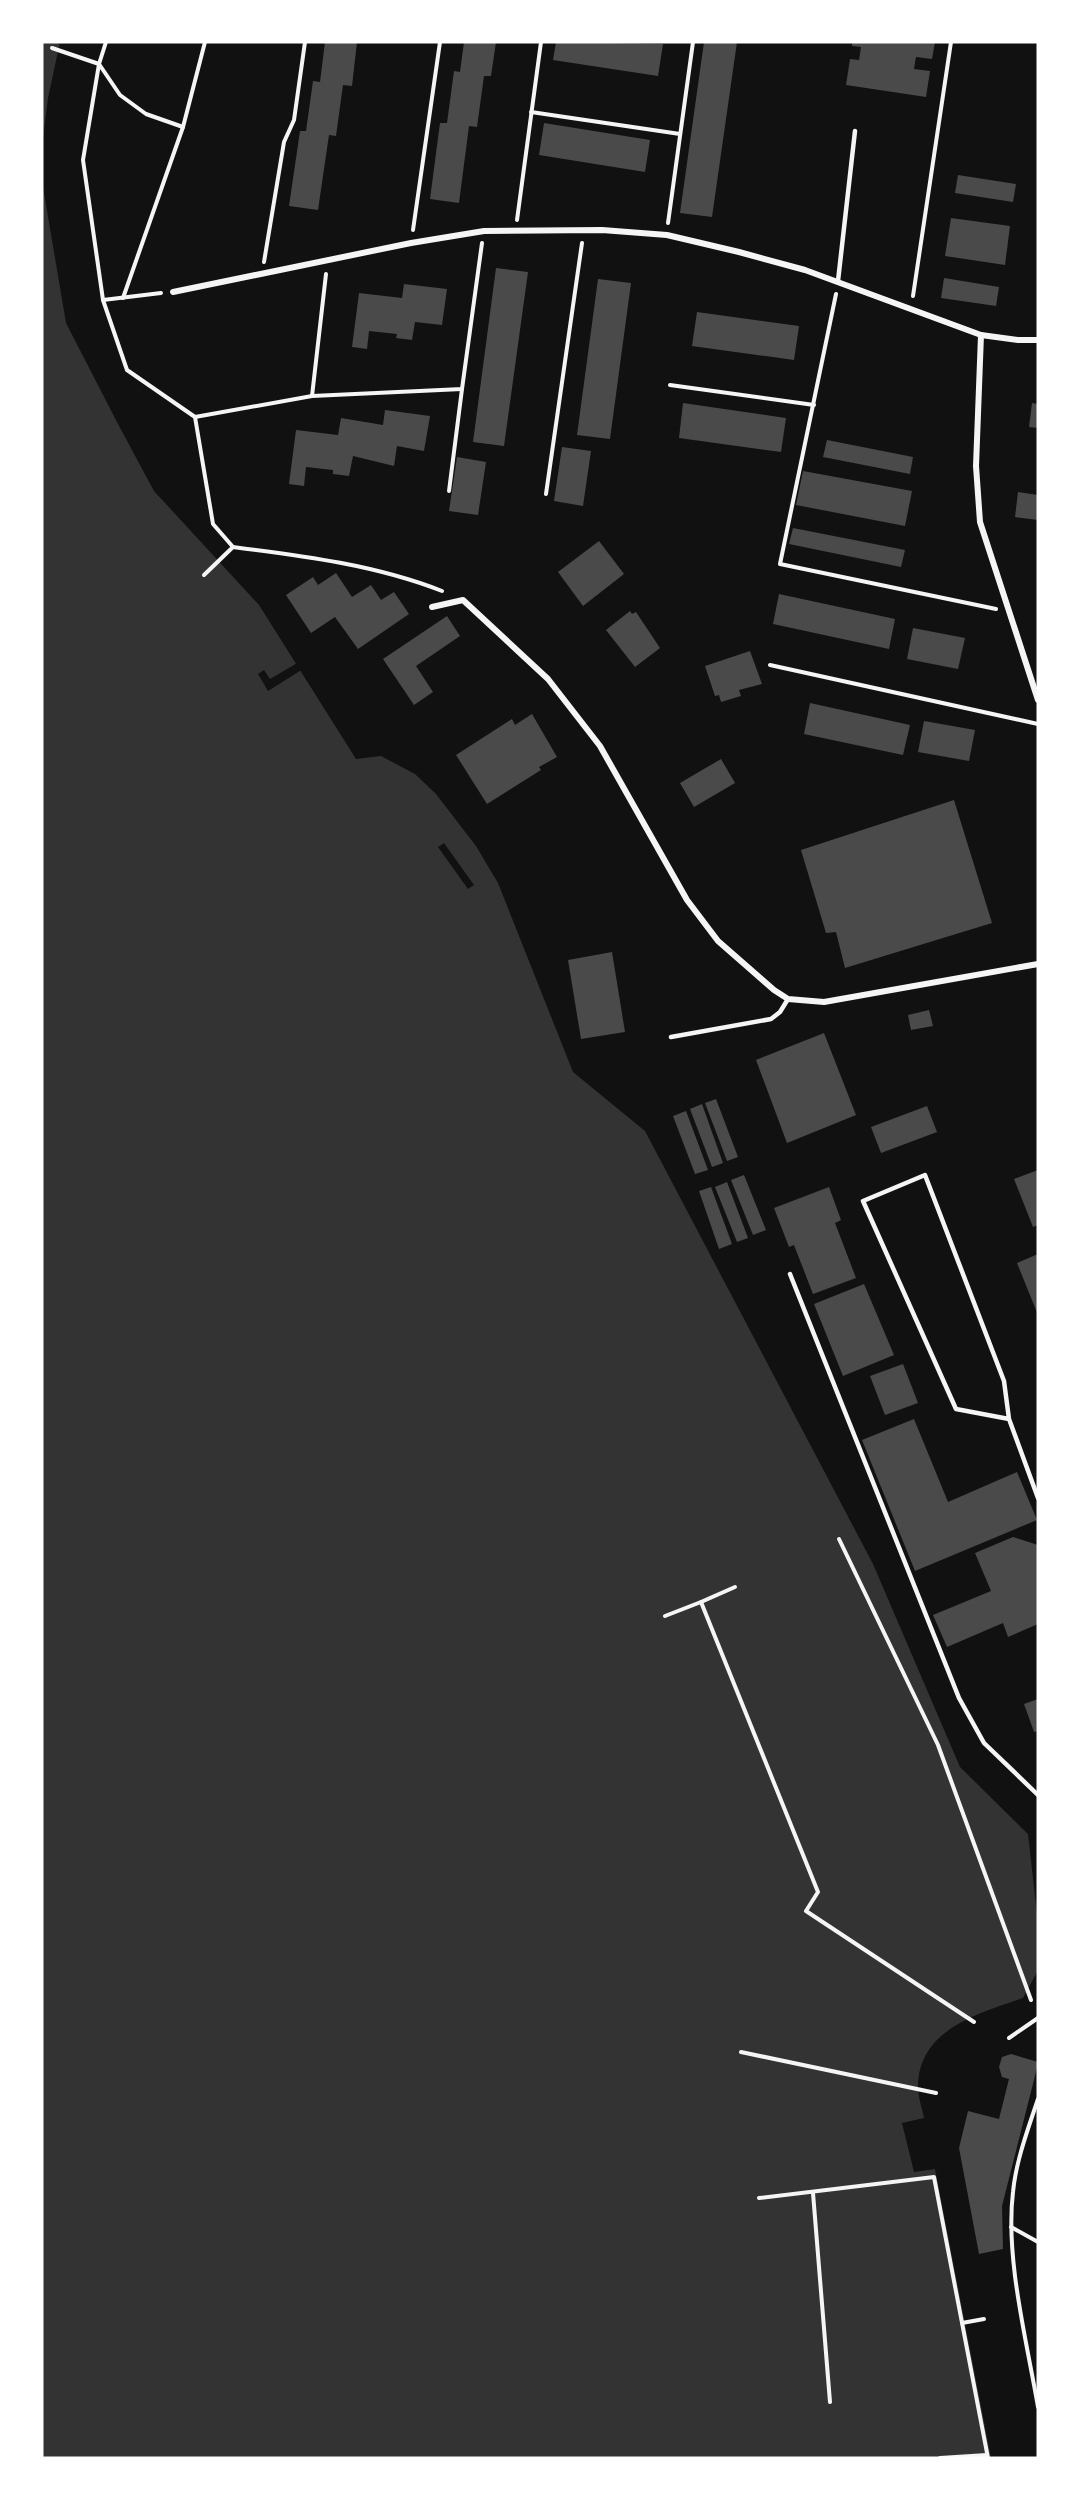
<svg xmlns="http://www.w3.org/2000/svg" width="1080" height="2500" viewBox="0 0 1080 2500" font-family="'DM Sans',sans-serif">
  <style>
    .water { fill: #333 }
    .pier { fill: #111 }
    .building { fill: #4a4a4a }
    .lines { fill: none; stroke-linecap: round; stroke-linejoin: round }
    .path { stroke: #f5f5f5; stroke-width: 4 }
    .service { stroke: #f5f5f5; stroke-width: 4.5 }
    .minor { stroke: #f5f5f5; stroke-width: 6 }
  </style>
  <rect width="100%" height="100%" fill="#111"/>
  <g class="water">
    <polygon points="42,42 60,42 48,98 42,145"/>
    <path d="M42 181 66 323 118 424 154 491 259 605 356 759 381 756 415 774 436 794 476 846 498 883 573 1072 645 1131 873 1564 960 1767 1028 1834 1038 1923V1960L1037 1972 1023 1998C979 2013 919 2029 918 2086 918 2097 922 2108 924 2118L902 2123 914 2172 935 2169 991 2458H42Z"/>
  </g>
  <g class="pier">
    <polygon points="299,662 303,669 268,691 258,674 264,670 270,679"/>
    <polygon points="444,843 474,885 468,889 438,847"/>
  </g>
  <g class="building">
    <polygon points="325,42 357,42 352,86 343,85 336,136 329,135 318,210 289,206 300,131 306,131 313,81 320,82"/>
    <polygon points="464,42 496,42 491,76 484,76 477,127 469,126 459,203 430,199 440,123 447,123 454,71 460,72"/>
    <polygon points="556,42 663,44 658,76 553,60"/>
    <polygon points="704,42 737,42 712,217 680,213"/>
    <polygon points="852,42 935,42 932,59 916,57 914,69 930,71 926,97 846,85 850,59 859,60 861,47 852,46"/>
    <polygon points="544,123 650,140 645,172 539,155"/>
    <polygon points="958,175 1016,184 1013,202 955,193"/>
    <polygon points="951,218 1010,226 1005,265 945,256"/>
    <polygon points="496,268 528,272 504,446 473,442"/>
    <polygon points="944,278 999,287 996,306 941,298"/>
    <polygon points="598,279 631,283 610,439 577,435"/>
    <polygon points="404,284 447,289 442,325 415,322 412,340 396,338 397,334 369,331 367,349 352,347 359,293 402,298"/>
    <polygon points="697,312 799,326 794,360 692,346"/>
    <polygon points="683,403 786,418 781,452 679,438"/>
    <polygon points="1032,403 1038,404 1038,428 1029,427"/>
    <polygon points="385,410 430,416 424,451 397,446 394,466 353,456 349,476 333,474 333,470 306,467 304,486 289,484 296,430 338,435 341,418 383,425"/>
    <polygon points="827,440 913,457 910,474 823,457"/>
    <polygon points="562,447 591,451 583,506 554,501"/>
    <polygon points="457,457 486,462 478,515 449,511"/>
    <polygon points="803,471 912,491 905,526 796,505"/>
    <polygon points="1018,492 1038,495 1038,520 1015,517"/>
    <polygon points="793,528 905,550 901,567 789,544"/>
    <polygon points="599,541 624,574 583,606 558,572"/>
    <polygon points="336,573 352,597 371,585 381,600 394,592 409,614 358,649 335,617 311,633 286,595 313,577 318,585"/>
    <polygon points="779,594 895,619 889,649 773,624"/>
    <polygon points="630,611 632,614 636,612 660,648 635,667 606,630"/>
    <polygon points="447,616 460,636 416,666 433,692 414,705 383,659"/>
    <polygon points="913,628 965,638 958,669 907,659"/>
    <polygon points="750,651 762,684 739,690 741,696 721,702 719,695 715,696 705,666"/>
    <polygon points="810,703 910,725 903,755 804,734"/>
    <polygon points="532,714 557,757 539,767 541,770 487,804 456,755 512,719 515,725"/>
    <polygon points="924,721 975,730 969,761 918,752"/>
    <polygon points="721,759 735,783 694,807 680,783"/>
    <polygon points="954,800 992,923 845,968 836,932 826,933 801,850"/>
    <polygon points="612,952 625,1032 581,1039 568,960"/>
    <polygon points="929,1010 933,1026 911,1030 908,1015"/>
    <polygon points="824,1033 856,1115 787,1143 756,1060"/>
    <polygon points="716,1099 738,1157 727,1161 705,1103"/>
    <polygon points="702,1104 723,1163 712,1167 690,1109"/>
    <polygon points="927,1106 937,1132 881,1153 871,1127"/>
    <polygon points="686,1111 708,1170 695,1174 673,1116"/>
    <polygon points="1038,1170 1038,1225 1033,1227 1014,1179"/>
    <polygon points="744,1175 766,1230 753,1235 731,1180"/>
    <polygon points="727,1182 748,1238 737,1242 715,1187"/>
    <polygon points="711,1187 732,1244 719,1249 699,1191"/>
    <polygon points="829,1187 841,1220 835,1223 856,1278 813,1294 794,1245 789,1247 774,1208"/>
    <polygon points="1038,1254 1038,1315 1017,1263"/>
    <polygon points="864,1284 894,1355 843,1376 814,1304"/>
    <polygon points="903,1364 918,1403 885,1415 870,1376"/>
    <polygon points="914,1419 948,1502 1017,1472 1037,1520 915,1571 862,1440"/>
    <polygon points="1013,1537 1038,1545 1038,1624 1008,1637 1003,1623 947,1647 933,1615 991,1591 975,1553"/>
    <polygon points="1038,1699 1038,1731 1034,1732 1024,1704"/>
    <polygon points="1011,2054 1038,2062 1038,2064 1002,2206 1003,2249 979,2254 959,2148 968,2111 999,2119 1009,2079 1002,2077 999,2067 1002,2057"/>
  </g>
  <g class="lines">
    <g class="path">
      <path d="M106 42 99 64 83 160 103 300 127 370 195 417 213 524 233 547C304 556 376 565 442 591"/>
      <polyline points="52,48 99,64 120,95 146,114 183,127"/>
      <polyline points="531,112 680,134"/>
      <polyline points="517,220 541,42"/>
      <polyline points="668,223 693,42"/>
      <polyline points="413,230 440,42"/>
      <polyline points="264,262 284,142 294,120 305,42"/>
      <polyline points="836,294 780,564 996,609"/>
      <polyline points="913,296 951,42"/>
      <polyline points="123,298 183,127 205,42"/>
      <polyline points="103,300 161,293"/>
      <polyline points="670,385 814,405"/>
      <polyline points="312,396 326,274"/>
      <polyline points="195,417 312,396 462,389 482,243"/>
      <polyline points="449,491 462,389"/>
      <polyline points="546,494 582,243"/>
      <polyline points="204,575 233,547"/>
      <polyline points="770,665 1038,724"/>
      <polyline points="839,1539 938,1745 1031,2000"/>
      <polyline points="701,1602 735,1587"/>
      <polyline points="665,1616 701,1602 818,1892 806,1911 974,2022"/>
      <polyline points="1009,2038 1038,2018"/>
      <polyline points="741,2052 936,2093"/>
      <path d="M1038 2099C1028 2129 1016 2161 1013 2192 1005 2258 1027 2342 1038 2407"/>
      <polyline points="813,2193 830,2402"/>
      <polyline points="759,2198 934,2177 988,2458"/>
      <polyline points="1011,2227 1038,2242"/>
      <polyline points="962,2323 984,2319"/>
      <polyline points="940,2458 987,2455"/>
    </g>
    <g class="service">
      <polyline points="838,281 855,131"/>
      <polyline points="671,1037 771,1019 780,1012 788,999"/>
      <polyline points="790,1274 959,1698 984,1743 1038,1795"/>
      <polyline points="1009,1419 956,1409 863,1201 925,1175 1004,1381 1009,1419 1038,1498"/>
    </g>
    <g class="minor">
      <polyline points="173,292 411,243 484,231 602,230 667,235 739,252 805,270 981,335 1018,340 1038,340"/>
      <polyline points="981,335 976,466 980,522 1038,700"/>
      <polyline points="432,607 463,600 548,679 600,746 687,900 718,941 774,990 788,999 824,1002 1038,964"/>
    </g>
  </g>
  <rect width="1080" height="2500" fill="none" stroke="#ffffff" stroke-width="87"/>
</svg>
